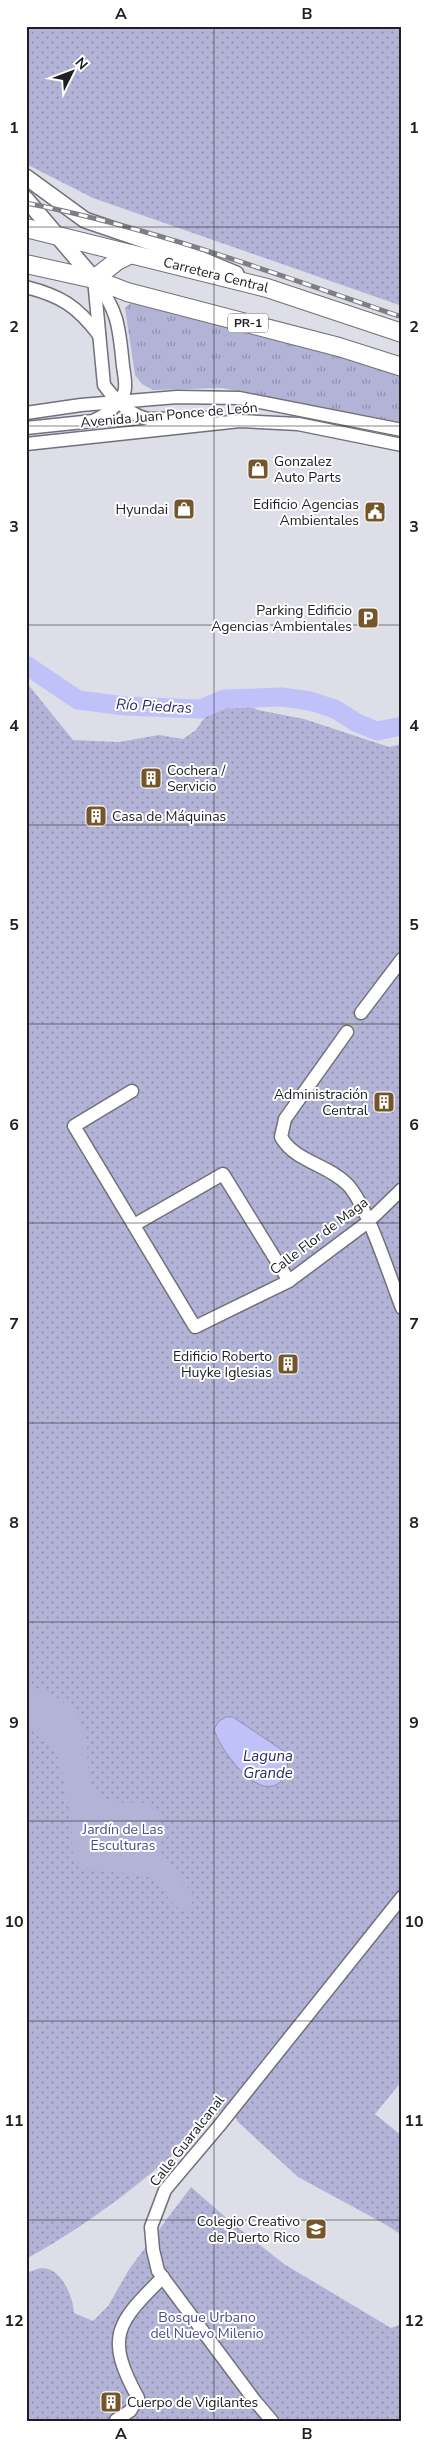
<svg xmlns="http://www.w3.org/2000/svg" width="428" height="2447" viewBox="0 0 428 2447" font-family="'Nunito Sans',sans-serif">
  <style>
    .grass { fill: url(#grass-tufts) }
    .park { fill: url(#park-dots) }
    .garden { fill: #b2b3d6 }
    .water { fill: #c1c1f9; stroke: #9191b9 }
    .lines { fill: none; stroke-linecap: round; stroke-linejoin: round }
    .river { stroke: #c1c1f9; stroke-width: 19 }
    .minor-tunnel { stroke: #b8b8c1; stroke-width: 12; stroke-dasharray: 12 6; stroke-linecap: butt }
    .minor-casing { stroke: #71717a; stroke-width: 15 }
    .major-casing { stroke: #71717a; stroke-width: 18 }
    .highway-casing { stroke: #71717a; stroke-width: 20 }
    .minor { stroke: #fff; stroke-width: 12 }
    .major { stroke: #fff; stroke-width: 15 }
    .highway { stroke: #fff; stroke-width: 18 }
    .rail-casing { stroke: #7e7e85; stroke-width: 5 }
    .rail { stroke: #fff; stroke-width: 3; stroke-dasharray: 9; stroke-linecap: butt }
    .grid { fill: none; stroke: #202024; stroke-width: 1; stroke-opacity: 0.55 }
    .labels { text-anchor: middle; dominant-baseline: central; stroke-width: 4; stroke-linejoin: round; paint-order: stroke }
    .shield { fill: #fff; stroke: #636366; stroke-width: 1 }
    .shield-label { font-size: 12px; font-weight: bold; fill: #202024 }
    .street-label { font-size: 14px; fill: #202024; stroke: #fff }
    .poi-label { font-size: 14px; fill: #202024; stroke: #fff; text-anchor: end }
    .park-label { font-size: 14px; fill: #4f4b8e; stroke: #fff }
    .water-label { font-size: 15px; font-style: italic; fill: #312a6a; stroke: #fff }
    .neatline { fill: none; stroke: #202024; stroke-width: 2 }
    .grid-label { font-size: 16px; text-anchor: middle; font-weight: bold; fill: #202024 }
  </style>
  <defs>
    <pattern id="grass-tufts" width="24" height="20" patternUnits="userSpaceOnUse" patternTransform="scale(1.25)"><rect width="24" height="20" fill="#b2b3d6"/><path d="M3 7l-1-3M5 7V3M7 7l1-3M15 17l-1-3M17 17v-4M19 17l1-3" fill="none" stroke="#9091ad"/></pattern>
    <pattern id="park-dots" width="8" height="8" patternUnits="userSpaceOnUse" patternTransform="scale(1.25)"><rect width="8" height="8" fill="#b2b3d6"/><path d="M2 2h.1M6 6h.1" fill="none" stroke="#9091ad" stroke-width="1.8" stroke-linecap="round"/></pattern>
  </defs>
  <rect width="100%" height="100%" fill="#dedee8"/>
  <polygon class="grass" points="130,303 306,346 402,376 402,424 222,388 153,390 142,384 135,375 125,308"/>
  <g class="park">
    <polygon points="27,26 402,26 402,306 93,198 26,164"/>
    <path d="M26 682 73 740 119 742 159 735 183 739 196 730 222 692 258 710 304 719 389 747 402 744V2081L375 2114 402 2136V2235L383 2223 298 2177 238 2122 228 2104C167 2163 101 2218 26 2259Z"/>
    <path d="M191 2187 231 2222 284 2264 391 2328 402 2324V2421H26V2273C31 2272 37 2268 42 2268 62 2268 73 2297 74 2313L93 2321 108 2306 130 2268Z"/>
  </g>
  <path class="garden" d="M26 1685C56 1693 86 1711 87 1745 88 1762 86 1779 98 1793 114 1812 140 1794 158 1810 164 1822 156 1835 159 1848 163 1865 183 1879 192 1893L194 1899 189 1908 183 1910C166 1904 164 1884 148 1877 129 1869 92 1877 77 1862 70 1854 73 1842 72 1832 71 1818 68 1804 65 1791 61 1762 58 1737 26 1728Z"/>
  <path class="water" d="M226 1717H233L285 1752C292 1767 284 1790 264 1786 244 1781 219 1747 214 1729L219 1721Z"/>
  <g class="lines">
    <polyline class="river" points="26,665 78,700 125,706 201,709 224,699 282,697 310,701 335,709 357,723 377,731 402,726"/>
    <polyline class="minor-tunnel" points="347,1032 361,1013"/>
    <g class="minor-casing">
      <g id="minor">
        <path d="M94 279 104 385C115 400 129 415 148 419L208 418"/>
        <path d="M26 287C61 296 77 306 99 335"/>
        <polyline points="26,413 81,405 177,397 239,398 402,430"/>
        <path d="M26 428 93 421C105 416 118 406 124 393 127 386 124 374 123 366 119 328 119 312 95 280"/>
        <polyline points="26,444 240,421 298,424 402,445"/>
        <polyline points="361,1013 402,959"/>
        <path d="M347 1032 285 1119 281 1137C295 1162 328 1164 348 1185 368 1207 390 1278 402 1308"/>
        <polyline points="132,1091 74,1126 195,1327 289,1281 368,1222 402,1189"/>
        <polyline points="134,1225 223,1174 289,1281"/>
        <path d="M116 2420 130 2411 138 2398C104 2336 117 2323 163 2277"/>
        <polyline points="272,2421 255,2401 158,2271 153,2250 151,2227 165,2190 219,2126 402,1897"/>
      </g>
    </g>
    <g class="major-casing">
      <g id="major">
        <polyline points="26,177 85,220 200,259 236,274"/>
        <polyline points="26,199 94,279"/>
      </g>
    </g>
    <g class="highway-casing">
      <g id="highway">
        <polyline points="26,228 267,288 402,333"/>
        <polyline points="26,264 94,279 127,292 339,347 402,367"/>
        <polyline points="94,279 117,261 131,254"/>
      </g>
    </g>
    <use href="#minor" class="minor"/>
    <use href="#major" class="major"/>
    <use href="#highway" class="highway"/>
    <g class="rail-casing">
      <path id="rail" d="M26 203C155 228 278 275 402 317"/>
    </g>
    <use href="#rail" class="rail"/>
  </g>
  <path class="grid" d="M214 26V2421M26 227H402M26 426H402M26 625H402M26 825H402M26 1024H402M26 1223H402M26 1423H402M26 1622H402M26 1821H402M26 2021H402M26 2220H402"/>
  <defs>
    <g id="shop-square" transform="scale(1.125)"><rect x="-9" y="-9" width="18" height="18" rx="4" fill="#74562a" stroke="#fff"/><path d="M-5-2.5h2.3a2.7 3.5 0 0 1 5.4 0H5L5.5 6h-11ZM-1.5-2.5h3a1.5 2.3 0 0 0-3 0Z" fill="#fff"/></g>
    <g id="civic-square" transform="scale(1.125)"><rect x="-9" y="-9" width="18" height="18" rx="4" fill="#74562a" stroke="#fff"/><path d="M-.6-6.5H3V-4.5H.6V-3L4-1V1h2V6H-6V1h2V-1L-.6-3ZM-1.2 2.5V6h2.4V2.5Z" fill="#fff"/></g>
    <g id="parking-square" transform="scale(1.125)"><rect x="-9" y="-9" width="18" height="18" rx="4" fill="#74562a" stroke="#fff"/><path d="M-3.5-5.5H1a3.5 3.5 0 0 1 0 7H-1V5.5H-3.5ZM-1-3.4V-.6H.8a1.4 1.4 0 0 0 0-2.8Z" fill="#fff"/></g>
    <g id="building-square" transform="scale(1.125)"><rect x="-9" y="-9" width="18" height="18" rx="4" fill="#74562a" stroke="#fff"/><path d="M-4-6H4V6H1V3H-1V6H-4ZM-2.5-4.3h1.7v1.8h-1.7ZM.8-4.3h1.7v1.8H.8ZM-2.5-1h1.7V.8h-1.7ZM.8-1h1.7V.8H.8Z" fill="#fff"/></g>
    <g id="school-square" transform="scale(1.125)"><rect x="-9" y="-9" width="18" height="18" rx="4" fill="#74562a" stroke="#fff"/><path d="M0-5L7-2L0 1L-7-2ZM-4 1L0 2.5L4 1V4Q0 6-4 4Z" fill="#fff"/></g>
  </defs>
  <g fill-rule="evenodd">
    <use href="#shop-square" x="258" y="469"/>
    <use href="#shop-square" x="184" y="509"/>
    <use href="#civic-square" x="375" y="512"/>
    <use href="#parking-square" x="368" y="618"/>
    <use href="#building-square" x="151" y="778"/>
    <use href="#building-square" x="96" y="816"/>
    <use href="#building-square" x="384" y="1102"/>
    <use href="#building-square" x="288" y="1364"/>
    <use href="#school-square" x="316" y="2229"/>
    <use href="#building-square" x="111" y="2402"/>
  </g>
  <g class="labels">
    <rect class="shield" x="228" y="313.5" width="40" height="19" rx="4"/>
    <g class="shield-label">
      <text x="248" y="323">PR-1</text>
    </g>
    <g class="street-label">
      <text transform="translate(216 275) rotate(14)">Carretera Central</text>
      <text transform="translate(169 415) rotate(-5)">Avenida Juan Ponce de León</text>
      <text transform="translate(319 1236) rotate(-37)">Calle Flor de Maga</text>
      <text transform="translate(187 2141) rotate(-52)">Calle Guaralcanal</text>
    </g>
    <g class="poi-label">
      <text x="274" y="461" text-anchor="start">Gonzalez<tspan x="274" dy="16">Auto Parts</tspan></text>
      <text x="359" y="504">Edificio Agencias<tspan x="359" dy="16">Ambientales</tspan></text>
      <text x="168" y="509">Hyundai</text>
      <text x="352" y="610">Parking Edificio<tspan x="352" dy="16">Agencias Ambientales</tspan></text>
      <text x="167" y="770" text-anchor="start">Cochera /<tspan x="167" dy="16">Servicio</tspan></text>
      <text x="112" y="816" text-anchor="start">Casa de Máquinas</text>
      <text x="368" y="1094">Administración<tspan x="368" dy="16">Central</tspan></text>
      <text x="272" y="1356">Edificio Roberto<tspan x="272" dy="16">Huyke Iglesias</tspan></text>
      <text x="300" y="2221">Colegio Creativo<tspan x="300" dy="16">de Puerto Rico</tspan></text>
      <text x="127" y="2402" text-anchor="start">Cuerpo de Vigilantes</text>
    </g>
    <g class="park-label">
      <text x="123" y="1829">Jardín de Las<tspan x="123" dy="16">Esculturas</tspan></text>
      <text x="207" y="2317">Bosque Urbano<tspan x="207" dy="16">del Nuevo Milenio</tspan></text>
    </g>
    <g class="water-label">
      <text transform="translate(154 706) rotate(3)">Río Piedras</text>
      <text x="268" y="1756">Laguna<tspan x="268" dy="17">Grande</tspan></text>
    </g>
  </g>
  <rect width="428" height="2447" fill="none" stroke="#ffffff" stroke-width="55"/>
  <g transform="translate(72 72) rotate(48)" stroke="#ffffff" stroke-width="4" paint-order="stroke">
  <path d="M0-4L9 19L0 12L-9 19Z" fill="#202024"/>
  <text y="-8" font-size="14" font-weight="bold" text-anchor="middle" fill="#202024">N</text>
  </g>
  <rect x="28" y="28" width="372" height="2392" class="neatline"/>
  <g class="grid-label">
    <text x="121" y="19">A</text>
    <text x="307" y="19">B</text>
    <text x="14" y="133">1</text>
    <text x="414" y="133">1</text>
    <text x="14" y="332">2</text>
    <text x="414" y="332">2</text>
    <text x="14" y="532">3</text>
    <text x="414" y="532">3</text>
    <text x="14" y="731">4</text>
    <text x="414" y="731">4</text>
    <text x="14" y="930">5</text>
    <text x="414" y="930">5</text>
    <text x="14" y="1130">6</text>
    <text x="414" y="1130">6</text>
    <text x="14" y="1329">7</text>
    <text x="414" y="1329">7</text>
    <text x="14" y="1528">8</text>
    <text x="414" y="1528">8</text>
    <text x="14" y="1728">9</text>
    <text x="414" y="1728">9</text>
    <text x="14" y="1927">10</text>
    <text x="414" y="1927">10</text>
    <text x="14" y="2126">11</text>
    <text x="414" y="2126">11</text>
    <text x="14" y="2326">12</text>
    <text x="414" y="2326">12</text>
    <text x="121" y="2439">A</text>
    <text x="307" y="2439">B</text>
  </g>
</svg>
